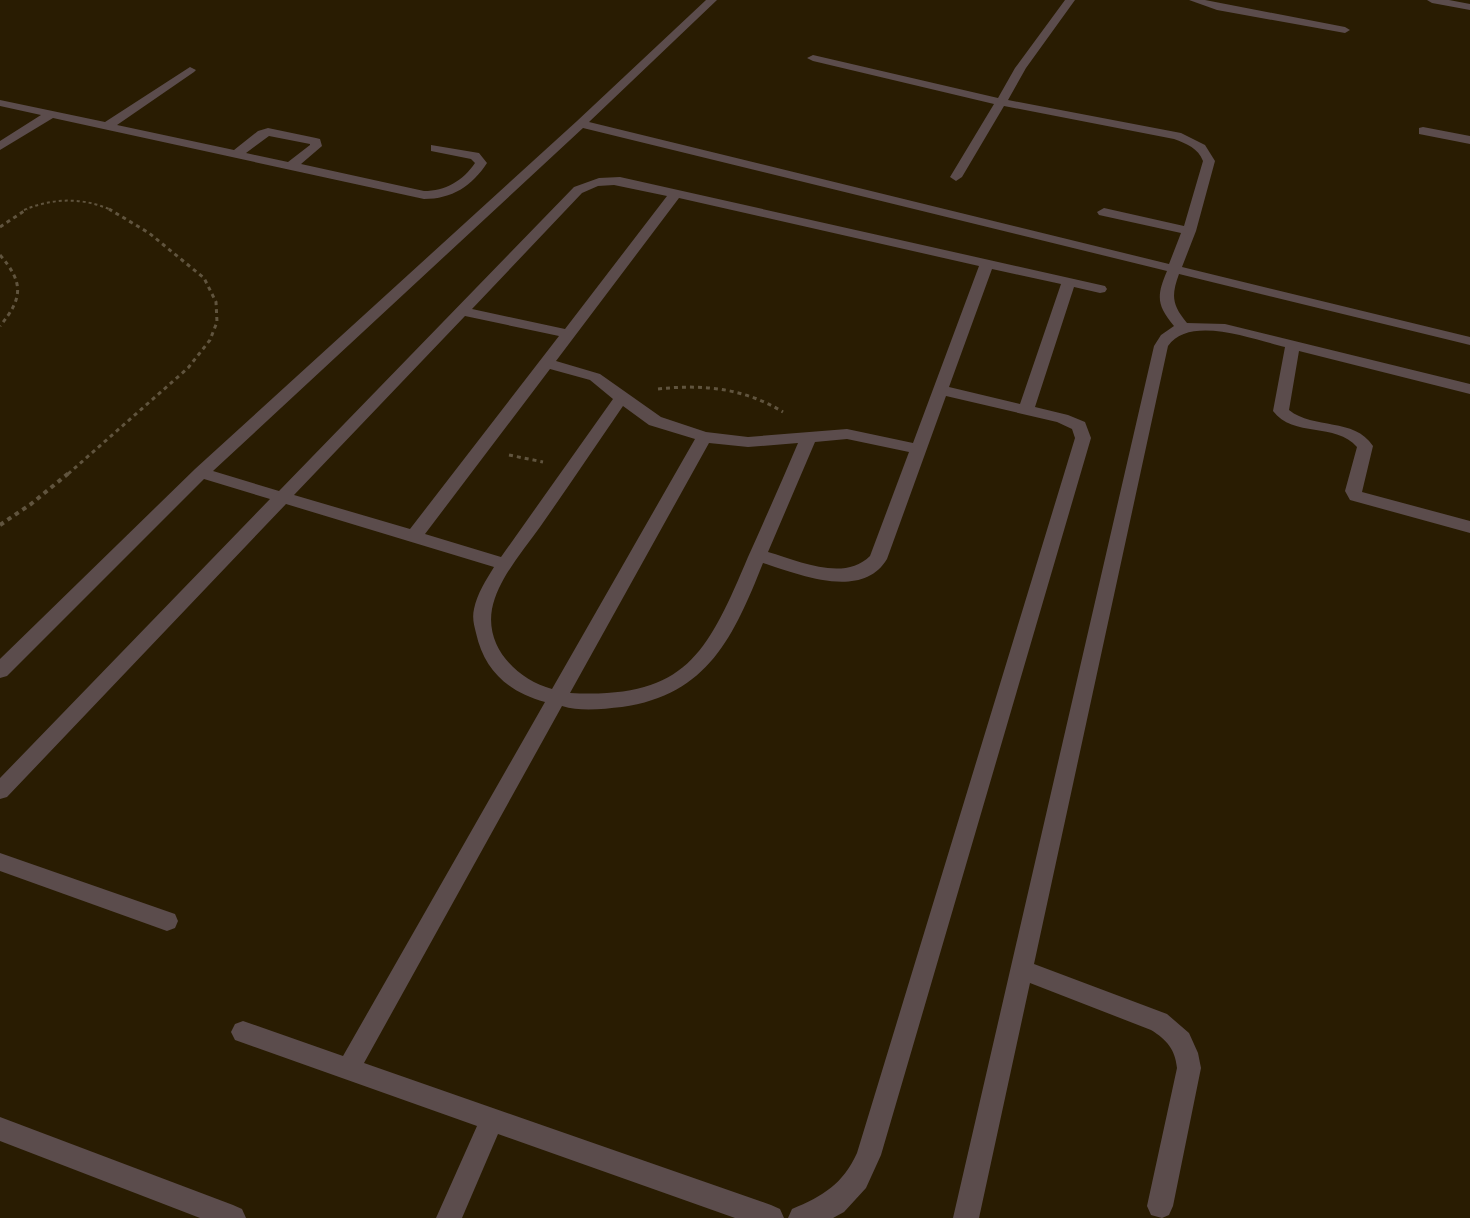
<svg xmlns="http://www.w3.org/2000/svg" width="1470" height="1218" viewBox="0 0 1470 1218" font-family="Montserrat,sans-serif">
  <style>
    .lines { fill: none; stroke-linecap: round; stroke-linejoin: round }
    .path-far2 { stroke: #60543e; stroke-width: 2; stroke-dasharray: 3 3; stroke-linecap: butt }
    .path-far1 { stroke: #60543e; stroke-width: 3; stroke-dasharray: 4 4; stroke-linecap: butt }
    .path { stroke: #60543e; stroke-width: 4; stroke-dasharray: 4.5 4.5; stroke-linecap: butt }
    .minor { fill: #5b4c4c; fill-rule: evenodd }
  </style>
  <rect width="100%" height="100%" fill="#291c02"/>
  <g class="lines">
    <path class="path-far2" d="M24 210C52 198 83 197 111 210"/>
    <g class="path-far1">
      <polyline points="0,227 27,209"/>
      <path d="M0 255C24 283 23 298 0 326"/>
      <path d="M658 389C703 384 744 388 783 412"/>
      <polyline points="509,455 543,462"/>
      <polyline points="68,474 188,368 210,340 217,322 216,302 204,278 149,233 109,209"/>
    </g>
    <polyline class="path" points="0,525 31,504 70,472"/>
    <g class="minor">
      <path d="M706 0H717L589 122 1169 264 1181 233 1099 215 1097 212 1104 208 1184 226 1203 161C1198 148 1187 144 1174 139L1004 106 962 177 956 181 950 177 994 104 813 61 807 58 813 55 998 98 1015 68 1065 0H1075L1026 68 1008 100 1181 133 1205 145 1215 161 1196 231 1182 267 1470 337V345L1179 274C1171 296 1172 305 1187 323L1225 324 1470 384V394L1299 351 1289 410C1314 430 1354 417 1373 446L1362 492 1470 521V533L1350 500 1345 491 1357 447C1336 422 1293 438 1273 411L1285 347C1255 340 1190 314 1168 346L1034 964 1167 1014 1189 1033 1198 1053 1201 1068 1173 1206 1169 1215 1162 1218 1151 1215 1147 1206 1177 1068C1175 1049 1167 1040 1151 1030L1030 983 979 1218H953L1154 346 1161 335 1174 326C1157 305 1156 297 1167 271L583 128 213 471 279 491 574 187 599 178 620 177 1105 286 1107 289 1105 292 1100 293 1074 287 1035 407 1068 415 1085 422 1091 438 881 1155 866 1188 844 1212 833 1218H788L792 1209C823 1196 843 1184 857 1153L1075 438 1072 429 1057 422 946 396 887 559C862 601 798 574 763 563 734 636 708 695 622 707 603 709 581 712 562 706L364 1063 771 1205 780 1209 784 1218H735L498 1134 462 1218H436L477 1126 235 1040 231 1032 235 1024 243 1021 343 1056 545 702C508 692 484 670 476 633 474 625 472 618 474 609 477 594 486 580 494 567L286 504 7 797 0 799V778L270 499 204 479 7 676 0 678V659L195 469 577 121ZM614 185 667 196 565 329 472 309 582 193 598 186ZM679 198 979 266 913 443 847 429 748 437 706 432 661 417 600 374 556 361ZM992 269 1061 284 1020 404 949 387ZM465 316 559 336 410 529 294 495ZM550 369 590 380 613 399 501 557 425 534ZM623 406 649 425 695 439 552 689C518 680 485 648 492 609 498 579 523 551 540 527 568 487 595 447 623 406ZM847 439 909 452 870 556C844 582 799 561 768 552L815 442ZM709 443 748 447 798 443C782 481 765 519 748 557 707 654 686 699 570 693Z"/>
      <polygon points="1189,0 1205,0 1345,27 1350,30 1345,33 1217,10"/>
      <polygon points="1427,0 1449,0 1470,4 1470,10 1432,3"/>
      <path d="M190 67 196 70 194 72 117 125 234 150 258 131 268 128 316 138 320 139 322 146 301 164 424 191C445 191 463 181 475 163L471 159 431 151V145L479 153 487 163C472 186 452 199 424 199L53 118 0 150V141L41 115 0 106V100L105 122ZM269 136 310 144V145L288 162 246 153Z"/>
      <polygon points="1423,127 1470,136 1470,144 1419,134 1419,128"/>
      <polygon points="0,853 175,914 178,921 175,928 167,931 0,871"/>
      <polygon points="0,1117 233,1205 242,1209 246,1218 200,1218 0,1141"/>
    </g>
  </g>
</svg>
